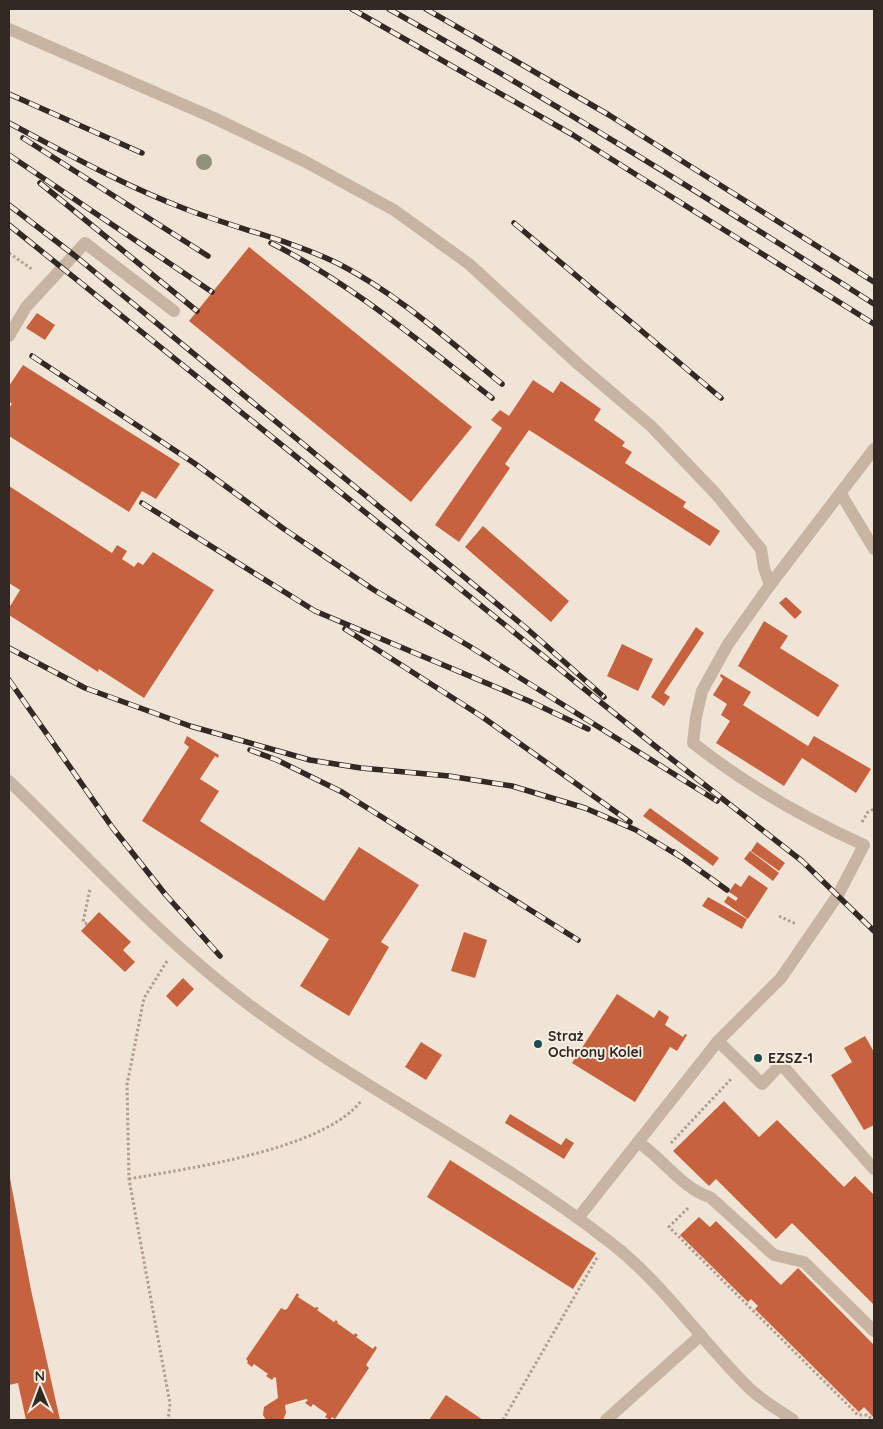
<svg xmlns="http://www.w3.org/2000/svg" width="883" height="1429" viewBox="0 0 883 1429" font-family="Quicksand,sans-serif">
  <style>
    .building { fill: #c6623e }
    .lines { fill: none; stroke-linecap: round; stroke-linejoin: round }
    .path { stroke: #b39e8d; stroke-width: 3; stroke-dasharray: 2.5 2.5; stroke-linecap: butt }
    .minor { stroke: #c8b4a2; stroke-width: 12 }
    .rail-casing { stroke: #322924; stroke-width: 5.5 }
    .rail { stroke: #f8eee2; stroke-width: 4; stroke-dasharray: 11; stroke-linecap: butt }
    .tree { fill: #909377 }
    .poi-dot { fill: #1b4e53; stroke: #f8eee2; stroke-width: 2 }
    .labels { text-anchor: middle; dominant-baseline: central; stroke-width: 4; stroke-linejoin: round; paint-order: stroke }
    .poi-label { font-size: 14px; font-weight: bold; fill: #322924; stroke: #f8eee2; text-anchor: start }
  </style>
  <rect width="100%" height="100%" fill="#f0e4d6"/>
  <g class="building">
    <polygon points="249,247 472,427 411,502 189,321"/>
    <polygon points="37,313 55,325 45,340 26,328"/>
    <polygon points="23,365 180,464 156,499 142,491 129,512 9,436 9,408 12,404 9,401 9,386"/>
    <polygon points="533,380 553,393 561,381 601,409 594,420 625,442 622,446 632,452 625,463 686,502 683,507 720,531 710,546 529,430 505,464 510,468 459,542 435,525 502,428 491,420 500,410 509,416"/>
    <polygon points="9,486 112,553 117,545 127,551 122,559 134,567 138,562 143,565 153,552 214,590 144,698 99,669 98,672 9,615 9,608 20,590 9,583"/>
    <polygon points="483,526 569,601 551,622 465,547"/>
    <polygon points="786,597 802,612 795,619 779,603"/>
    <polygon points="764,621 788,636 780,648 839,685 818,717 738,666"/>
    <polygon points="696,627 704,633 664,693 670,697 664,706 651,697"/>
    <polygon points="622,644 653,659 638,691 607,676"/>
    <polygon points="721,674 751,692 743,705 808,746 814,736 871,769 856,793 802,758 784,786 716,743 730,721 721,715 727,704 713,695 723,679 720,676"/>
    <polygon points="187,736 219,755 218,758 215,756 200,779 219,791 200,821 324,901 359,847 419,885 381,942 389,947 349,1016 300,986 329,939 142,821 189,747 184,743"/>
    <polygon points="650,808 719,858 713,866 643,816"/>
    <polygon points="757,842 785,863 779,871 751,851"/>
    <polygon points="750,851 779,873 773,881 744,859"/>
    <polygon points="749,875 768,888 748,919 724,902 728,896 736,901 738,898 729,892 735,883 741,887"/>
    <polygon points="708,897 747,919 742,929 702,906"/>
    <polygon points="99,912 131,942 123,950 135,962 125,972 81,931"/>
    <polygon points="464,932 487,940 475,978 451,971"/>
    <polygon points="183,978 194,989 177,1007 166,996"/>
    <polygon points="617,994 654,1018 659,1010 669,1017 665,1025 683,1037 685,1034 687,1035 677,1051 670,1047 635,1102 572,1063"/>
    <polygon points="865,1036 874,1052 874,1125 864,1130 831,1075 852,1062 844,1048"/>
    <polygon points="421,1042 442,1055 426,1080 405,1067"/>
    <polygon points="724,1101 759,1137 777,1120 844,1187 855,1176 874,1195 874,1305 792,1223 776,1239 716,1179 709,1186 673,1151"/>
    <polygon points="510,1114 561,1145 566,1138 574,1143 564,1159 505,1123"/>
    <polygon points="450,1160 596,1253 573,1289 427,1197"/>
    <polygon points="9,1173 31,1290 60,1420 26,1420 18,1383 9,1385"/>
    <polygon points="699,1217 710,1227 716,1221 781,1285 798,1268 874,1345 874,1418 864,1407 859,1412 755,1309 758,1306 751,1299 748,1302 680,1235"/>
    <polygon points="297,1293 299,1295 298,1297 315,1308 316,1307 319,1308 317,1310 334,1322 336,1320 338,1322 337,1323 354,1335 355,1333 358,1335 356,1337 373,1349 375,1346 377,1348 366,1365 369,1368 335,1419 332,1417 330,1420 325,1417 327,1414 313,1404 311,1407 305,1403 308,1400 306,1399 285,1405 286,1413 283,1420 266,1420 263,1415 264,1407 278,1398 276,1378 274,1377 272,1380 266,1376 268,1374 254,1364 252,1367 247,1363 248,1361 246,1359 281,1308 285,1310 287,1309"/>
    <polygon points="446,1395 483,1420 429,1420"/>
  </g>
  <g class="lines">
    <g class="path">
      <polyline points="9,253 33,270"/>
      <polyline points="862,822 868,812 874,809"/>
      <polyline points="779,916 796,924"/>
      <polyline points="87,924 83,922 90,889"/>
      <polyline points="167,961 144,998 127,1085 129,1179 170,1404 168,1420"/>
      <polyline points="671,1143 731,1079"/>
      <path d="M129 1179C189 1168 323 1150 361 1101"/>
      <polyline points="688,1208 669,1227 858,1415 867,1415 873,1420"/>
      <polyline points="503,1420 598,1256"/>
    </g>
    <g class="minor">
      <polyline points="9,29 214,118 304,161 394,210 469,264 578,364 651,426 716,494 761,549 764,568 770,585"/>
      <polyline points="9,336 26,307 85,243 174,311"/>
      <polyline points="841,494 874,549"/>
      <path d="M9 781C87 856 161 939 248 1004 364 1091 496 1153 611 1243 664 1284 701 1341 748 1387 761 1400 779 1410 793 1420"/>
      <polyline points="718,1041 762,1084 781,1064 874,1169"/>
      <path d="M638 1142C661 1157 685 1191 710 1197L774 1255 804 1262 874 1331"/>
      <path d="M578 1218 718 1041 781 978 838 895 864 845C804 818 745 784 693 743L696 717 702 691 728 644 770 585 874 449"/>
      <polyline points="606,1420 701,1335"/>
    </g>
    <g class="rail-casing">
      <g id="rail">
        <polyline points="352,9 573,135 874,324"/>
        <path d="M389 9C554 102 715 202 874 304"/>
        <polyline points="426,9 609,115 874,282"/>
        <polyline points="9,94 142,153"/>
        <path d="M9 123C66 153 123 185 183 208 234 228 287 239 337 263 398 294 449 341 502 384"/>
        <polyline points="23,138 208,256"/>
        <polyline points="9,155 212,292"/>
        <polyline points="40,183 197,311"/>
        <polyline points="9,205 74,255 525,627 604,697"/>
        <polyline points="514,223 721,398"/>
        <polyline points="9,225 655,746 802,861 874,931"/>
        <path d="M271 243C352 284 421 343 492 398"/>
        <polyline points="32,356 194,463 284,529 374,590 469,646 717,801"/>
        <polyline points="142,503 315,611 529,701 588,729"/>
        <polyline points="345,629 481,716 630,822"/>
        <polyline points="9,648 85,688 190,726 310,760 361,768 449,776 512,786 585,808 636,830 679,856"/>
        <polyline points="9,680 112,827 165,894 220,956"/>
        <polyline points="250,750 277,760 342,792 578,940"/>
        <polyline points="674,852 727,890"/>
      </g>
    </g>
    <use href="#rail" class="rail"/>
  </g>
  <circle class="tree" cx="204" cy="162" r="8"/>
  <g class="poi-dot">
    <circle cx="538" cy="1044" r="5"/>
    <circle cx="758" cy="1058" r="5"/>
  </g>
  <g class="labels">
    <g class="poi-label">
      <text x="548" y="1036">Straż<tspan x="548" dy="16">Ochrony Kolei</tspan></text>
      <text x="768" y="1058">EZSZ-1</text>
    </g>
  </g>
  <rect width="883" height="1429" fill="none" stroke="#322924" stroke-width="20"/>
  <g transform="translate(40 1389) rotate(359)" stroke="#f8eee2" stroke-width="4" paint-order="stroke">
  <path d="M0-4L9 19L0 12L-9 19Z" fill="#322924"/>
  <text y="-8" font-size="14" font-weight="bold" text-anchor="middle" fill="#322924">N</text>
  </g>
</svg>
